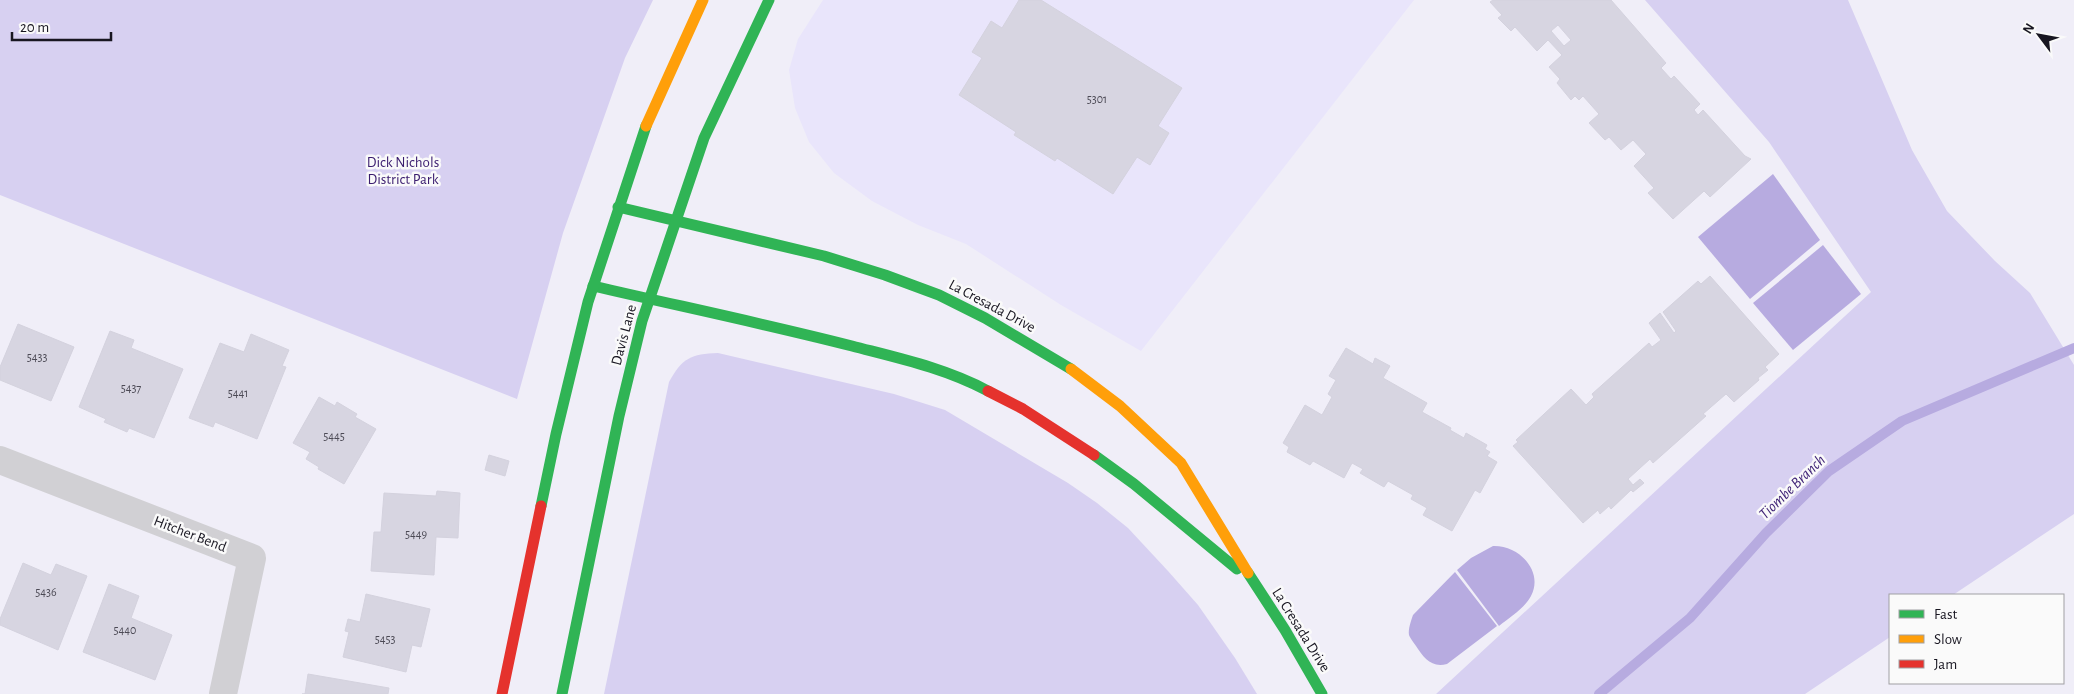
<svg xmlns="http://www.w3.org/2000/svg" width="2074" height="694" viewBox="0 0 2074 694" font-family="'Alegreya Sans',sans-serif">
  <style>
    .built { fill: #e9e5fb }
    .green { fill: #d7d0f1 }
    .water { fill: #b7abe0 }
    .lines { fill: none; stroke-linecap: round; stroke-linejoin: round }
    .stream { stroke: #b7abe0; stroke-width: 10 }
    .building { fill: #d7d5e1; stroke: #d4d2de; fill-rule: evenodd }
    .street { stroke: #d1d0d4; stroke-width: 28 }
    .fast { stroke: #30b455; stroke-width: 11 }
    .slow { stroke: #ff9f0a; stroke-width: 11 }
    .jam { stroke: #e5322d; stroke-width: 11 }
    .labels { text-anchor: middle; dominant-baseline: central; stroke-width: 5; stroke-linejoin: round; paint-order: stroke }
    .number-label { font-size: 12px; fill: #4c4a55 }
    .park-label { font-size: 15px; fill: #3a1c6f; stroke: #fafafa }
    .street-label { font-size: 15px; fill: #181621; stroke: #fafafa }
    .water-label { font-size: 16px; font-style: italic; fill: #3f2376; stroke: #fafafa }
  </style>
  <rect width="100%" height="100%" fill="#f0eef8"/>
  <polygon class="built" points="823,0 1414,0 1141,351 1061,305 966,244 918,225 872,201 834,173 809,142 795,108 789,70 798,39"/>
  <g class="green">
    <polygon points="0,0 653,0 625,58 563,233 517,399 0,195"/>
    <polygon points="1645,0 1848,0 1912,150 1947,211 1995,261 2030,293 2074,365 2074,514 1953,595 1890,595 1890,637 1805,694 1436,694 1871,292 1769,142"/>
    <path d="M718 353 894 394 945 410 1068 483 1097 503 1128 528 1168 571 1198 605 1235 658 1257 694H604L669 382C682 358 691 354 718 353Z"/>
  </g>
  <g class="water">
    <polygon points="1773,174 1820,240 1750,299 1698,237"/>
    <polygon points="1823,245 1861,294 1793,350 1753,303"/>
    <path d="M1493 546C1519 545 1544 571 1531 596 1524 609 1510 617 1499 626L1457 570 1471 558Z"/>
    <path d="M1455 572 1497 626 1447 664C1431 668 1424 658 1416 646 1414 643 1410 638 1409 635 1408 629 1411 621 1413 615Z"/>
  </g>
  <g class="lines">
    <polyline class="stream" points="1599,694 1690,618 1766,533 1829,471 1902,421 2074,348"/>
  </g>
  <g class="building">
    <polygon points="1019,0 1041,0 1182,88 1158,126 1169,133 1150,165 1137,157 1113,194 1057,158 1055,161 1014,135 1016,132 959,95 982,58 972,52 991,21 1002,28"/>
    <path d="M1493 0H1611L1666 63 1661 68 1671 79 1674 76 1700 104 1694 110 1698 115 1703 110 1745 156 1751 159 1710 197 1704 191 1673 219 1648 193 1654 188 1634 166 1646 154 1633 140 1621 150 1609 137 1605 140 1589 123 1599 114 1583 96 1579 100 1575 96 1571 100 1557 83 1560 79 1549 67 1562 55 1548 40 1537 51 1515 27 1511 31 1498 18 1502 15 1490 2ZM1558 25 1571 40 1564 46 1551 31Z"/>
    <polygon points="1710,276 1779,354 1765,367 1768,370 1758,378 1759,380 1734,402 1726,394 1703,414 1706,416 1653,463 1650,459 1628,479 1633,485 1640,479 1644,483 1633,492 1631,490 1611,509 1609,506 1600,514 1598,510 1583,523 1513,446 1518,442 1516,440 1571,389 1586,405 1594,397 1592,394 1649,343 1652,347 1661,340 1649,323 1660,313 1674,333 1676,331 1663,312 1698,281 1701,284"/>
    <polygon points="18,324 74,347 51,401 0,380 0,367"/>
    <polygon points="110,331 134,340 131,348 183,369 154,438 129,428 127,432 104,422 106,419 79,407"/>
    <polygon points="251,334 289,350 282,366 286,367 257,439 215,422 213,427 189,418 220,343 244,352"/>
    <polygon points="1346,348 1373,364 1375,358 1390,366 1383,378 1427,403 1422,412 1451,428 1450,430 1464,438 1466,433 1487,445 1485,449 1490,452 1487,456 1497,462 1480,493 1475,490 1452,531 1423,515 1427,508 1411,499 1413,495 1388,481 1384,487 1360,473 1363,469 1352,463 1344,478 1313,461 1310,465 1287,452 1289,447 1283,443 1305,405 1322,415 1332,397 1328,394 1336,380 1329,376"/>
    <polygon points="319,397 335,406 337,402 357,414 355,417 376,429 344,484 318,469 319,467 306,459 310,452 293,443"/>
    <polygon points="489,455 509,461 505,476 485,470"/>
    <polygon points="437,491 460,493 458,538 436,537 434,575 371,571 374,532 381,532 384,493 436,496"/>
    <polygon points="23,563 51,575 56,564 87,576 58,650 0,625 0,619"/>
    <polygon points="109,584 139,596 131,618 172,635 155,680 83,652"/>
    <polygon points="366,594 430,609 421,647 412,645 406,672 343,657 349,632 345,631 348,619 360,622"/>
    <polygon points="308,674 389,688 388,694 302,694 305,694"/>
  </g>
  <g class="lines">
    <polyline class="street" points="0,460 252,558 223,694"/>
    <g class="fast">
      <polyline points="618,207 824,256 885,275 939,295 985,318 1071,369"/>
      <path d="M593 286C679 306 766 324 852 346 898 358 945 368 988 391"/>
      <polyline points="1094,455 1134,484 1237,569"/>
      <polyline points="541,506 556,434 588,302 646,126"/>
      <polyline points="1248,573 1285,630 1322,694"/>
      <polyline points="562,694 619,416 642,321 704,138 769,0"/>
    </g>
    <g class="slow">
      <polyline points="646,126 703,0"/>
      <polyline points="1071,369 1120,406 1181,463 1248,573"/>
    </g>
    <g class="jam">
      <polyline points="988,391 1023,409 1094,455"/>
      <polyline points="502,694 541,506"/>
    </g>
  </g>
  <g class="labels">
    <g class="number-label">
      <text x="1097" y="99">5301</text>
      <text x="37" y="357">5433</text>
      <text x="131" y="388">5437</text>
      <text x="238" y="393">5441</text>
      <text x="334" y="436">5445</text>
      <text x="416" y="534">5449</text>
      <text x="46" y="592">5436</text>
      <text x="125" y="630">5440</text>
      <text x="385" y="639">5453</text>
    </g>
    <g class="park-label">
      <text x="403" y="162">Dick Nichols<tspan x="403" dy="17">District Park</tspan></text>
    </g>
    <g class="street-label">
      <text transform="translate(992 306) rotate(28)">La Cresada Drive</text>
      <text transform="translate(624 335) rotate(-75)">Davis Lane</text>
      <text transform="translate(190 534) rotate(21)">Hitcher Bend</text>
      <text transform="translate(1301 630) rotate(58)">La Cresada Drive</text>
    </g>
    <g class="water-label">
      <text transform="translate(1792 487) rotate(-44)">Tiombe Branch</text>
    </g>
  </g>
  <rect x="1889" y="594" width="175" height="90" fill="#fafafa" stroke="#a09fa3"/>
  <rect x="1899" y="610" width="25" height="8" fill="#30b455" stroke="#a09fa3"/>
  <text x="1934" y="619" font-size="15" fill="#181621">Fast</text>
  <rect x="1899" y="635" width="25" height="8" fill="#ff9f0a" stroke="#a09fa3"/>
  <text x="1934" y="644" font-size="15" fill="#181621">Slow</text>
  <rect x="1899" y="660" width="25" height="8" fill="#e5322d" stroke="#a09fa3"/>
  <text x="1934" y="669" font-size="15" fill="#181621">Jam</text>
  <g transform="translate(2039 35) rotate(302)" stroke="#fafafa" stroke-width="4" paint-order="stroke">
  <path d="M0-4L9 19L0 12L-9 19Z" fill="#181621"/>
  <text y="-8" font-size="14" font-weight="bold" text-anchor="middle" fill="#181621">N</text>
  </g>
  <path d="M12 32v8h99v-8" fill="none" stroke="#181621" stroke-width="2.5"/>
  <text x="20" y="32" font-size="15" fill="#181621" stroke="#fafafa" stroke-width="4" paint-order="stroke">20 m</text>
</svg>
